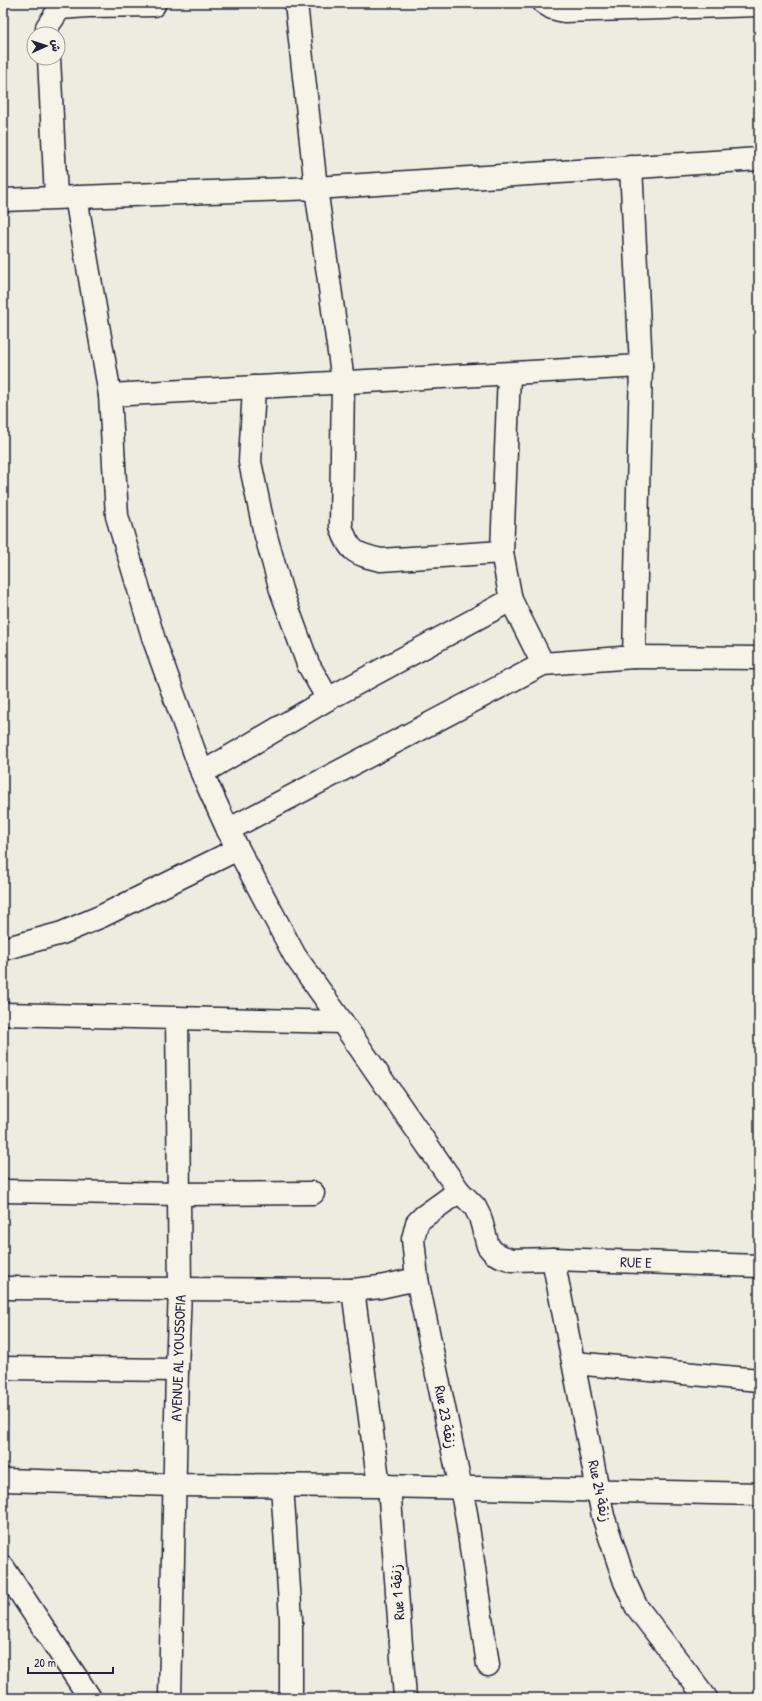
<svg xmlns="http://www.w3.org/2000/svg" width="762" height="1701" viewBox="0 0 762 1701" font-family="'Patrick Hand','Playpen Sans Arabic',sans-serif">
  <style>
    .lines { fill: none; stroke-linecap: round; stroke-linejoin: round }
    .street-casing { stroke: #22223b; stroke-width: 25 }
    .street { stroke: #f7f3e8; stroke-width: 22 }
    .labels { text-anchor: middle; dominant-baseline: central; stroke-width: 3.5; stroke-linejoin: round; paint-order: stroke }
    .street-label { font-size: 15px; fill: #22223b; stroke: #f7f3e8 }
  </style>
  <rect width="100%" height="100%" fill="#eeebe1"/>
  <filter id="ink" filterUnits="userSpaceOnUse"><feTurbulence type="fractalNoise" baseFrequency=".025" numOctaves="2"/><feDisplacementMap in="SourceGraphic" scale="8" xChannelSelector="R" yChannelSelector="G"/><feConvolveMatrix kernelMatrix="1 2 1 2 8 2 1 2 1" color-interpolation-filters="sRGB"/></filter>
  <g filter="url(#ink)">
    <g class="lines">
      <g class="street-casing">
        <g id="street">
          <path d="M296 3 316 188 343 381 341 526C349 552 355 554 381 560L502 552"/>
          <polyline points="544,3 552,8 563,11 759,5"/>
          <polyline points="47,34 47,27 60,8 88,6 154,5"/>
          <polyline points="49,58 56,197"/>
          <polyline points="76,197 110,395 117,516 154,640 202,773 228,830 295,956 342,1022 459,1191 475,1207 480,1217 488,1246 494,1253 503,1257 512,1260 553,1259 759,1266"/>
          <polyline points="3,200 316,188 759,159"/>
          <polyline points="509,374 502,552 511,600 543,664"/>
          <polyline points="254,387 250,462 264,529 281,590 308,664 328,699"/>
          <polyline points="110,395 641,366"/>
          <polyline points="634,657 759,658"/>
          <polyline points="202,773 328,699 511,600"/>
          <polyline points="228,830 543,664 634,657 641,366 631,167"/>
          <polyline points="3,949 62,933 102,916 238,849"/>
          <polyline points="3,1014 342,1022"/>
          <polyline points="3,1191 180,1194 313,1193"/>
          <polyline points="459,1191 423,1217 417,1223 413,1239 417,1279 466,1513 488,1665"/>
          <polyline points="553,1259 603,1516 625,1582 636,1606 706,1698"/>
          <polyline points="3,1288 353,1290 380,1287 417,1279"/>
          <polyline points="353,1290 379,1486"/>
          <polyline points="574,1363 759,1380"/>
          <polyline points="3,1368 177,1370"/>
          <polyline points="3,1480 174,1485 379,1486 759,1494"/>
          <polyline points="282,1485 291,1619 291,1698"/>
          <polyline points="389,1486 405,1698"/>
          <polyline points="3,1567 90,1698"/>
          <polyline points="170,1698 177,1370 180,1290 177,1018"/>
        </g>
      </g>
      <use href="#street" class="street"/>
    </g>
  </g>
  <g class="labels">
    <g class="street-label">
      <text transform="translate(636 1262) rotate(2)">RUE E</text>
      <text transform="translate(178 1358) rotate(-88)">AVENUE AL YOUSSOFIA</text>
      <text transform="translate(446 1417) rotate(79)">Rue 23 زنقة</text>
      <text transform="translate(600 1491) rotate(78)">Rue 24 زنقة</text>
      <text transform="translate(397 1592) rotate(-94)">Rue 1 زنقة</text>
    </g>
  </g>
  <rect width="762" height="1701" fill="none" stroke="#f7f3e8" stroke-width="16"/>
  <rect x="8" y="8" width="746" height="1685" fill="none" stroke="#22223b" stroke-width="1.5" filter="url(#ink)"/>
  <g transform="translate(46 46) rotate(87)"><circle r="19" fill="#f7f3e8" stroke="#a29fa3"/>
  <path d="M0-3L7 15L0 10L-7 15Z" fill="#22223b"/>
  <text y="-6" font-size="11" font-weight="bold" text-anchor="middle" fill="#22223b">ش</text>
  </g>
  <path d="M28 1667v6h85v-6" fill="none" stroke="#22223b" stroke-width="2"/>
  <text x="34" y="1667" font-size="12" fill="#22223b" stroke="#f7f3e8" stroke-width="3" paint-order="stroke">20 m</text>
</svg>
